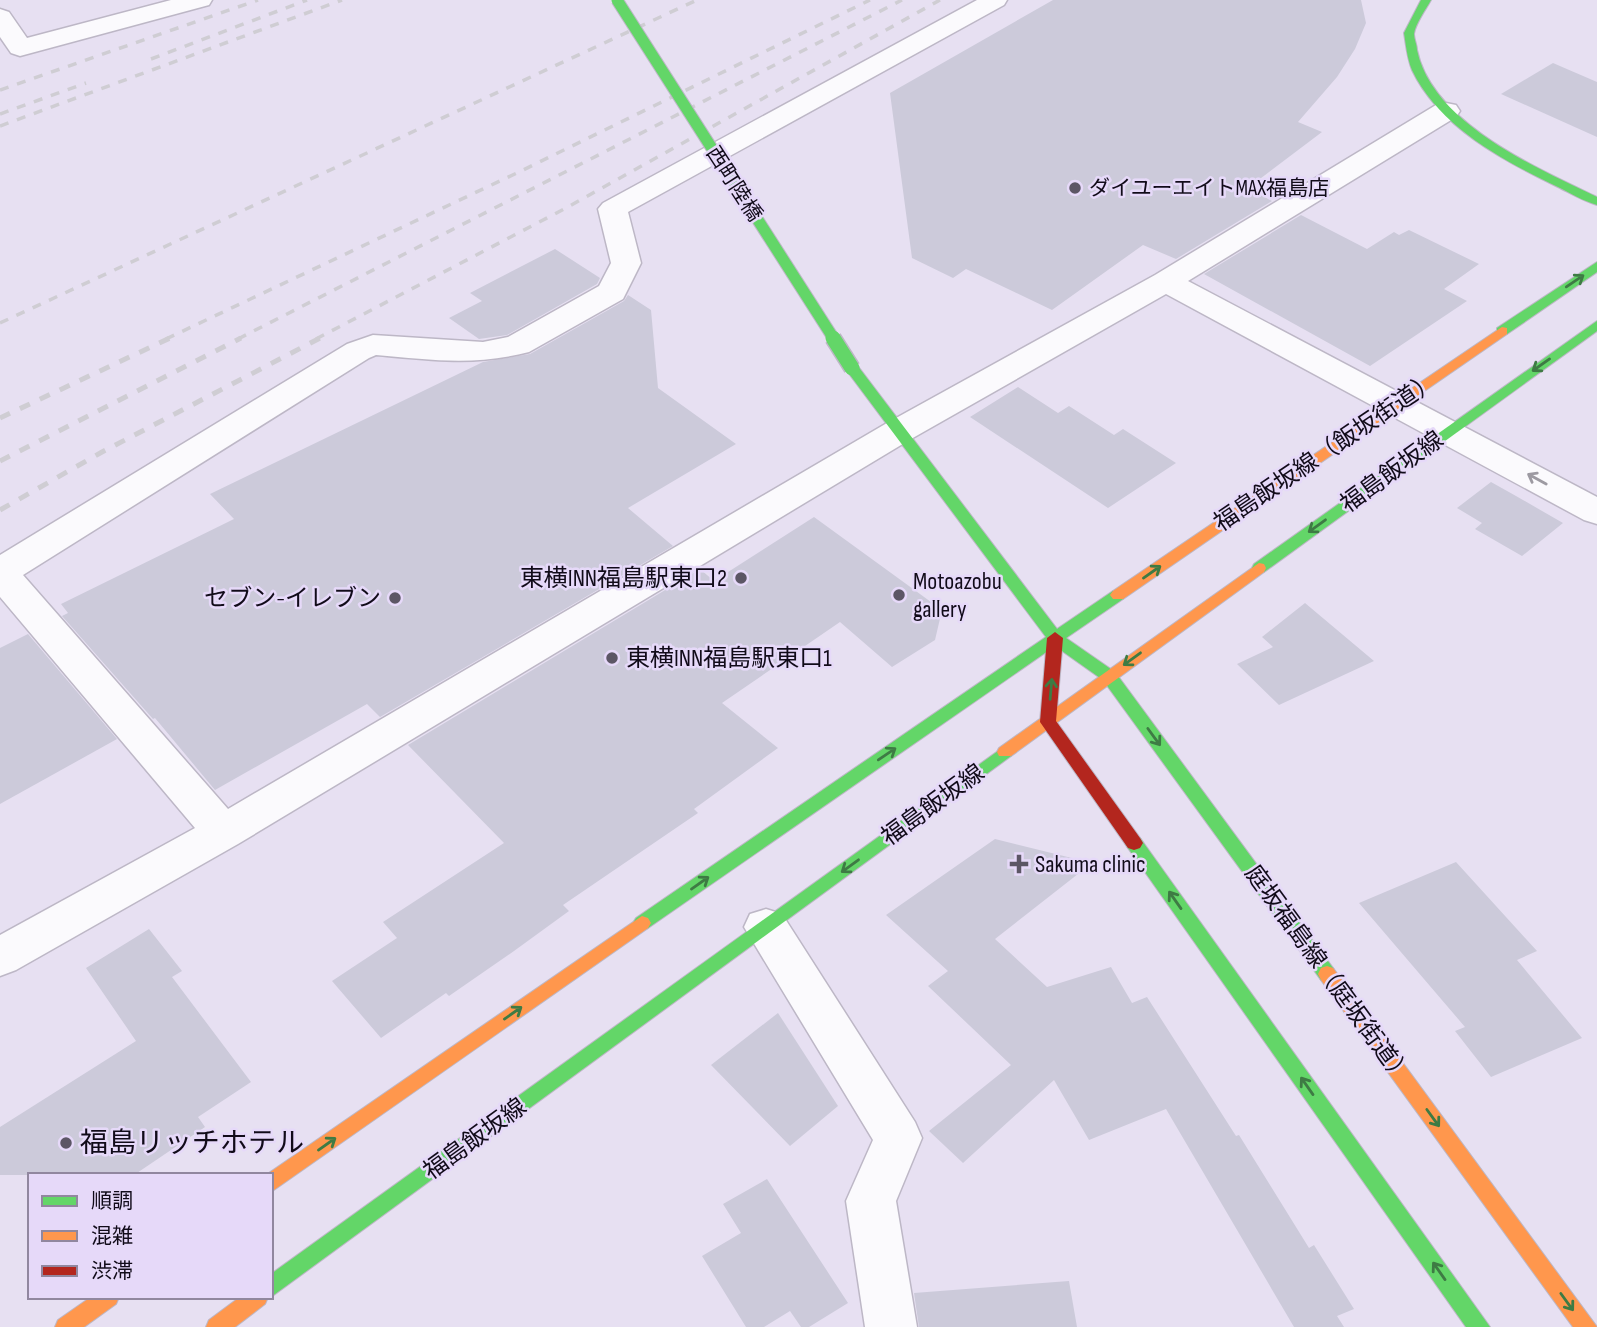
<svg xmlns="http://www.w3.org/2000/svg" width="1597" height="1327" viewBox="0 0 1597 1327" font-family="'Sofia Sans Condensed','Noto Sans JP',sans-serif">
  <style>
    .building { fill: #cccada }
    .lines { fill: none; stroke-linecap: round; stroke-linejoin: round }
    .street-casing { stroke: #bdb7c6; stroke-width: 3 }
    .fast-casing { stroke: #bdb7c6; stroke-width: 2 }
    .slow-casing { stroke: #bdb7c6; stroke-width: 2 }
    .jam-casing { stroke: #bdb7c6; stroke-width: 2 }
    .street { fill: #fbfafd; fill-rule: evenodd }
    .fast { fill: #63d668; fill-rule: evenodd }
    .slow { fill: #ff974d; fill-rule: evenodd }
    .jam { fill: #b3261e; fill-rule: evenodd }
    .rail-far1 { stroke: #cfcdd3; stroke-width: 3.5; stroke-dasharray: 9 9; stroke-linecap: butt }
    .rail { stroke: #cfcdd3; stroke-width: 5; stroke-dasharray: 11 11; stroke-linecap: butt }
    .fast-bridge-far1-casing { stroke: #bdb7c6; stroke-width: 13; stroke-linecap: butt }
    .fast-bridge-casing { stroke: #bdb7c6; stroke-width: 18; stroke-linecap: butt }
    .fast-bridge-far1 { stroke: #63d668; stroke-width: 11 }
    .fast-bridge { stroke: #63d668; stroke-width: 15 }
    .oneway { stroke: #3e7b44 }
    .oneway2 { stroke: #9d9aa2 }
    .poi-dot { fill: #5c5665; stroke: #e6d9f9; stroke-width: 2.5 }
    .labels { text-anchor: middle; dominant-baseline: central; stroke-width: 5; stroke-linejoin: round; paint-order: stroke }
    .far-street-label { font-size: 21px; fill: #110b19; stroke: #e6d9f9 }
    .far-poi-label { font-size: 21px; fill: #110b19; stroke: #e6d9f9; text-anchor: start }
    .street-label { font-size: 24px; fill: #110b19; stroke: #e6d9f9 }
    .poi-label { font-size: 24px; fill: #110b19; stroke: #e6d9f9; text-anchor: start }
    .near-poi-label { font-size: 28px; fill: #110b19; stroke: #e6d9f9; text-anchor: start }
  </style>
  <rect width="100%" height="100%" fill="#e7e0f2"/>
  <g class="building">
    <polygon points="1053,0 1361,0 1366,23 1355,49 1337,77 1298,122 1322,132 1248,188 1272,201 1176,259 1143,245 1052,310 966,269 953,278 912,258 890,93"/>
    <polygon points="1553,63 1597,82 1597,137 1501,94"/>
    <polygon points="1301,215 1367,249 1394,232 1399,235 1409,230 1479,264 1444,289 1467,301 1370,366 1204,274"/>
    <polygon points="555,249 600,278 597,284 507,335 479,339 449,318 482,301 470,293"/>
    <polygon points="628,295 651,310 658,388 736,444 628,508 673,546 380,717 367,704 215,790 155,718 153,719 62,616 68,613 61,604 234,519 210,494 483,362 530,354 624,301"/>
    <polygon points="1018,387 1058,413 1069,406 1114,435 1123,429 1176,463 1108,508 970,417"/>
    <polygon points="1491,482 1516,496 1563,523 1522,556 1475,529 1482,523 1457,508"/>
    <polygon points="814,517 942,610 935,640 892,667 840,622 722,703 778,748 694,809 698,813 563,905 569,911 514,951 449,996 446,993 381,1038 332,981 397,938 383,922 504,843 408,745 700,569 714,581"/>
    <polygon points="1305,603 1374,661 1279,705 1237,664 1273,647 1262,637"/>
    <polygon points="28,634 117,739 0,804 0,648"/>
    <polygon points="995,839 1092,863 995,939 1047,987 1111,967 1132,1003 1147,997 1236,1136 1239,1135 1309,1248 1314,1245 1354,1309 1337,1316 1344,1327 1294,1327 1166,1109 1089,1140 1054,1080 963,1163 929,1131 1011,1065 928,986 948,971 886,915"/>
    <polygon points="1456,862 1537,951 1517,960 1582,1038 1491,1077 1455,1031 1465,1027 1359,903"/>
    <polygon points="149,929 182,971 172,977 251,1082 198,1117 205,1127 134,1175 0,1175 0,1127 136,1041 86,968"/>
    <polygon points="778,1013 838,1106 790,1146 711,1065"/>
    <polygon points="767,1179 848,1303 809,1327 801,1327 790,1311 764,1327 746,1327 702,1256 741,1233 723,1204"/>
    <polygon points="1069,1281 1077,1327 919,1327 914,1293"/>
  </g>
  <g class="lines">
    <g class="street-casing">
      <g id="street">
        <polygon points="171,0 212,0 209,5 20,56 11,53 0,37 0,9 9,12 27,38"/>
        <path d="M977 0H1007L1004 5 628 212 641 263 623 299 529 352C475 366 432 360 376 355L369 358 23 575 228 809 887 423 1155 275 1436 105 1446 103 1456 105 1460 111 1456 117 1188 281 1597 497V524L1584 520 1166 294 911 439 238 844 16 970 0 976V935L195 828 0 597V555L347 344 373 335 483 342 508 337 599 286 611 263 598 209 603 203Z"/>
        <polygon points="766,909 782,914 915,1122 922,1138 896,1201 917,1327 865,1327 846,1201 873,1140 744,927 750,914"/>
      </g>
    </g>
    <g class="fast-casing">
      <g id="fast">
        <path d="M1421 0H1431C1426 9 1415 24 1414 34 1414 39 1417 45 1417 50 1432 123 1537 168 1597 197V205C1583 201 1570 193 1558 187 1504 161 1439 127 1412 70 1407 58 1406 45 1404 33Z"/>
        <polygon points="1597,262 1597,272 1507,334 1497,334 1497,328"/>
        <polygon points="1597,321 1597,331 1264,572 1254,572 1252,568 1254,564"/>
        <polygon points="852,364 857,365 1057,629 1113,591 1123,591 1126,595 1123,599 1066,638 1115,672 1333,968 1336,974 1333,980 1327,982 1321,980 1103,680 1055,646 648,928 642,930 636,928 633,923 636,918 1046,637 847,371 847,365"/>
        <polygon points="1005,746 1011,748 1013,752 1011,756 271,1297 271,1274"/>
        <polygon points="1134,836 1140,838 1490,1327 1466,1327 1128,848 1125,843 1128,838"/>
      </g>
    </g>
    <g class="slow-casing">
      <g id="slow">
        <polygon points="1502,327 1507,328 1507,334 1123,599 1113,599 1110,595 1113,591"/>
        <polygon points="1259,563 1264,564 1266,568 1264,572 1011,756 999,756 997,752 999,748"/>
        <polygon points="642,916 648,918 651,923 648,928 271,1192 271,1175 266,1175"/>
        <polygon points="1327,966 1333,968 1597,1327 1573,1327 1321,980 1318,974 1321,968"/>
        <polygon points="91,1297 119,1297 116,1304 84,1327 55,1327 58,1320"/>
        <polygon points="240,1297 268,1297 265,1304 235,1327 206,1327 209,1320"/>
      </g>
    </g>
    <g class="jam-casing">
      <polygon id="jam" points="1055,632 1063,638 1056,721 1140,838 1143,843 1140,848 1134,850 1128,848 1040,722 1047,638"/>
    </g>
    <use href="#street" class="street"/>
    <use href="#fast" class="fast"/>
    <use href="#slow" class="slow"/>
    <use href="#jam" class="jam"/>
    <g class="rail-far1">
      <polyline points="151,59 307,0"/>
      <polyline points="0,90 258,0"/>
      <polyline points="0,114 86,83"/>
      <polyline points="0,126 342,0"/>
      <polyline points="0,323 697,0"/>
      <polyline points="166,339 521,171 870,0"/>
      <polyline points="238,339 902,0"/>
      <polyline points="316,339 566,208 940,0"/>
    </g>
    <g class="rail">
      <polyline points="0,418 170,338"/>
      <polyline points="0,461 241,338"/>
      <polyline points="0,510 102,452 320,338"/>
    </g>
    <g class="fast-bridge-far1-casing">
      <polyline id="fast-bridge-far1" points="617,0 834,339"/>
    </g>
    <g class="fast-bridge-casing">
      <polyline id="fast-bridge" points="833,338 852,368"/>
    </g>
    <use href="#fast-bridge-far1" class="fast-bridge-far1"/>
    <use href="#fast-bridge" class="fast-bridge"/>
  </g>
  <defs><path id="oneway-shaft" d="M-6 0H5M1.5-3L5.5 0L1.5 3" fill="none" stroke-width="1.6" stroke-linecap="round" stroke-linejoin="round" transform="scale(1.75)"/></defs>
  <g class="oneway">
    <use href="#oneway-shaft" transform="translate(1575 281) rotate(-34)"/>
    <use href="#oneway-shaft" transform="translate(1541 365) rotate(145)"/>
    <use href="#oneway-shaft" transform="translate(1317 526) rotate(144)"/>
    <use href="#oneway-shaft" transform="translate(1152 572) rotate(-35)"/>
    <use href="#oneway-shaft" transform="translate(1132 659) rotate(144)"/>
    <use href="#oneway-shaft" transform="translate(1051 689) rotate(-85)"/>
    <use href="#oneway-shaft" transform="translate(1154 737) rotate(54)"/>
    <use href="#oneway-shaft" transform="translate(887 754) rotate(-34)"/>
    <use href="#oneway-shaft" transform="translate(850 866) rotate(144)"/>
    <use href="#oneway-shaft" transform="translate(700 883) rotate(-35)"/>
    <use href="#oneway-shaft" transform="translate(1175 900) rotate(-125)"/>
    <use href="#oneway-shaft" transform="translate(513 1013) rotate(-35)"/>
    <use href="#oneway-shaft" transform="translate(1307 1086) rotate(-125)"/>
    <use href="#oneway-shaft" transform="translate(1433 1118) rotate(54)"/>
    <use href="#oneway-shaft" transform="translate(327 1144) rotate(-35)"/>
    <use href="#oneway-shaft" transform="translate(1439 1271) rotate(-125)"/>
    <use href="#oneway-shaft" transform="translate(1567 1302) rotate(54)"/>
  </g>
  <use class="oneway2" href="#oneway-shaft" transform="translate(1537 479) rotate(-151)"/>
  <g class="poi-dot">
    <circle cx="1075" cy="188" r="7"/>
    <circle cx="741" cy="578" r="7"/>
    <circle cx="899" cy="595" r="7"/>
    <circle cx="395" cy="598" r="7"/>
    <circle cx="612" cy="658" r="7"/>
    <path d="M1015.5 853.5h7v7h7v7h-7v7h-7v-7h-7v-7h7z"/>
    <circle cx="66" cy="1143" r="7"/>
  </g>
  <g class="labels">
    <g class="far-street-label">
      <text transform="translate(734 184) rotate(57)">西町陸橋</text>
    </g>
    <g class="far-poi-label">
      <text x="1089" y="188">ダイユーエイトMAX福島店</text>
    </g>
    <g class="street-label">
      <text transform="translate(1326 452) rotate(-34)">福島飯坂線（飯坂街道）</text>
      <text transform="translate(1392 472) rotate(-36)">福島飯坂線</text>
      <text transform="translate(933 805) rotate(-36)">福島飯坂線</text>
      <text transform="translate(1328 975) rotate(54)">庭坂福島線（庭坂街道）</text>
      <text transform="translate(475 1139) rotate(-36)">福島飯坂線</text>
    </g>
    <g class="poi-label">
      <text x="727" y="578" text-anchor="end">東横INN福島駅東口2</text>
      <text x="913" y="581">Motoazobu<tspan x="913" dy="28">gallery</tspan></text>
      <text x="381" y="598" text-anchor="end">セブン-イレブン</text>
      <text x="626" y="658">東横INN福島駅東口1</text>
      <text x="1035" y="864">Sakuma clinic</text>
    </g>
    <g class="near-poi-label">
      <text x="80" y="1143">福島リッチホテル</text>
    </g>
  </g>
  <rect x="28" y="1173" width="245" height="126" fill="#e6d9f9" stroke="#91879f" stroke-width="2"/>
  <rect x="42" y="1196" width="35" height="10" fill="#63d668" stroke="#91879f" stroke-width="2"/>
  <text x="91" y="1208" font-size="21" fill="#110b19">順調</text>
  <rect x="42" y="1231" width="35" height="10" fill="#ff974d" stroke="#91879f" stroke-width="2"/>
  <text x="91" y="1243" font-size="21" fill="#110b19">混雑</text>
  <rect x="42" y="1266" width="35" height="10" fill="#b3261e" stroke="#91879f" stroke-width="2"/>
  <text x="91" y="1278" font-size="21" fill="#110b19">渋滞</text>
</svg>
